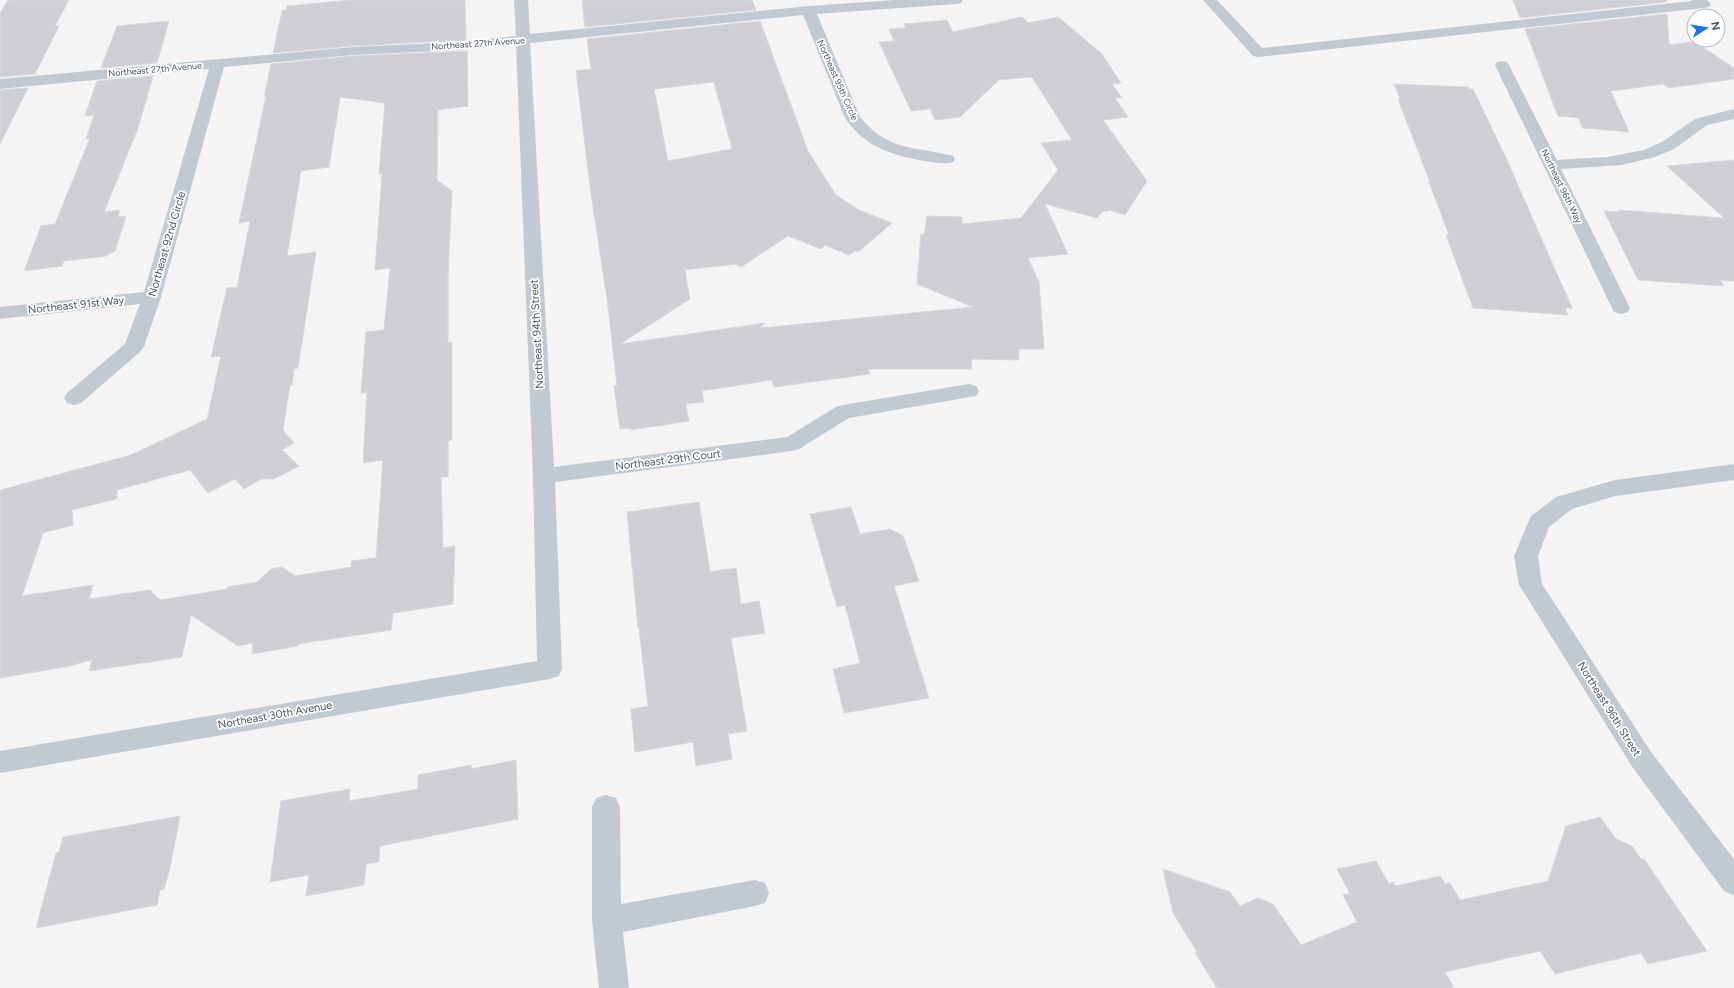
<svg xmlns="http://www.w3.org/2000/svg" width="1734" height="988" viewBox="0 0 1734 988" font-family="Figtree,sans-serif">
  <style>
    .building { fill: #cdcfd5; stroke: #d7d9de; fill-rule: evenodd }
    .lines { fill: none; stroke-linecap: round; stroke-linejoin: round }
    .minor { fill: #c1cad2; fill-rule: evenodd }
    .labels { text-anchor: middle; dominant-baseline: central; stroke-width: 3.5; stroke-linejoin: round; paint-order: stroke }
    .far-street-label { font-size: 9px; fill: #4a5661; stroke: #fff }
    .street-label { font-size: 11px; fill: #4a5661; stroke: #fff }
  </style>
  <rect width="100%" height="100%" fill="#f5f3f3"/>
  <g class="building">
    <polygon points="8,0 69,0 55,26 59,26 35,74 0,77 0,13"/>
    <polygon points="352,0 465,0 466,40 353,46 273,53 282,11 286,10 287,6"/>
    <polygon points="582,0 752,0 756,10 585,27"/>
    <polygon points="1513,0 1666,0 1666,2 1520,18"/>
    <polygon points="1667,14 1669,45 1692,42 1701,46 1734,68 1734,79 1668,88 1663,84 1611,91 1629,132 1582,128 1579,118 1558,116 1525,29"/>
    <path d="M1022 17 1028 23 1058 17 1101 53 1121 83 1112 84 1122 98H1115L1128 117 1103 120 1147 181 1125 215 1109 210 1107 212 1103 211 1097 218 1045 204 1068 254 1028 258 1039 282 1044 349H1019V360L971 359 972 369H868L870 374 774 387 772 380 702 391 704 402 686 404 689 421 631 430V428L620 429 614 386H617L608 306 591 194 576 71 591 69 587 39 760 21 808 151 836 195 859 210 892 223 858 252 855 251 849 255 825 245 821 249 788 236 741 267 736 264 685 270 690 299 620 344 765 323 760 328 973 307 917 284 921 234 924 235 927 216 962 217V224L1021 218 1058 170 1041 143 1072 140 1032 77 999 80 960 117 935 120 930 109 911 111 879 42 894 41 889 29 906 28 904 24 947 20 953 32ZM714 82 732 149 668 161 654 89Z"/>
    <polygon points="169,21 157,63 101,68 117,26"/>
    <path d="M467 51 468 106 438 110 437 180 452 191 448 275V343L452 342V440L448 441V477H441L443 548 455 546 453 604 393 613 391 630 298 644V646L252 654 253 643 238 646 191 615 182 657 89 671 92 660 65 667 0 678V490L131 455 207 419 221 356 211 357 227 288 237 287 250 221 239 223 266 96 264 97 271 64 353 56ZM340 97 385 103 379 174H382L375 270 390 268 384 330 366 332 361 393 367 392 363 463 383 460 376 558 351 561V567L295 576 282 567 271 569 257 582 228 587 227 589 160 600 150 590 89 599 93 585 22 596 43 533 73 525 72 510 117 499V490L190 470 208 493 235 479 244 489 261 479H274L299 466 282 450 294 443 283 430 290 385H292L294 369 298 368 316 252 287 256 301 171 329 167Z"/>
    <polygon points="153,76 138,128 104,212 120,210 118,217 126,216 115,251 106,256 64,261 62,266 24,271 41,226 55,224 90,138 86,139 94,115 85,116 97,81"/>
    <polygon points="1394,84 1469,87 1469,89 1473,89 1506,158 1572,308 1565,308 1568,315 1473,308 1446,235 1449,235 1429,182 1430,182 1398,99 1400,99"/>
    <polygon points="28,88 0,144 0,90"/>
    <polygon points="1734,160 1734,281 1720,280 1724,286 1638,280 1604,211 1619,212 1619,210 1724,218 1667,166"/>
    <polygon points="699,502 710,572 736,568 741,604 759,601 765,633 731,638 747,731 728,734 732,759 696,766 693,742 635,752 631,709 648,706 639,628 638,628 627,512"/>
    <polygon points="851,507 860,534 890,529 903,536 919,581 894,586 929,698 844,713 833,669 860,663 845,605 837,607 810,514"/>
    <polygon points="516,760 518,819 380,846 379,862 366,864 364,885 306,896 309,875 270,882 281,801 350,789 349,801 418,789 418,775 471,765 471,769"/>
    <polygon points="180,816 170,868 164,889 160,890 157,905 36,928 56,853 59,852 63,837"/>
    <polygon points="1600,817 1616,839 1632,846 1641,859 1644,859 1707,951 1648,964 1641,953 1555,974 1540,951 1445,972 1454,988 1217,988 1195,953 1197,952 1173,913 1163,869 1230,892 1240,906 1258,898 1273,904 1301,945 1357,922 1343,895 1350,894 1337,869 1376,861 1389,884 1393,882 1395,886 1440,876 1445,884 1450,883 1460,900 1548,881 1566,826"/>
  </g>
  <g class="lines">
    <g class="minor">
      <path d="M514 0H528L530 34 809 6 895 0H963L961 3 956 4 817 14 860 117C889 152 914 146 953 156L955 159 953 162C944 165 934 162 925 161 892 156 864 146 845 118L803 15 530 43 554 467 787 437 836 407 843 405 969 384 976 386 979 391 976 396 849 418 799 449 792 451 555 482 562 669 559 676 550 679 0 773V751L537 661 533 476 516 44 458 50 353 55 224 67 161 297 144 347 141 351 81 403 74 405 67 403 64 398 67 393 125 344 140 304 0 319V307L144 292 209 69 0 89V79L353 47 458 42 516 36Z"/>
      <polygon points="1203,0 1217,0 1262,48 1692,1 1691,0 1707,0 1711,4 1709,7 1704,8 1258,57 1253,56"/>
      <polygon points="1502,61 1507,62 1509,65 1557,160 1608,157 1644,150 1662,142 1695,119 1734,109 1734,119 1707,125 1674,149 1655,157 1622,165 1561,169 1630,308 1628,312 1621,314 1614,312 1612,308 1495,65 1497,62"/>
      <polygon points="1734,464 1734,480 1615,496 1572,509 1549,527 1538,556 1542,584 1651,752 1734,859 1734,895 1724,891 1633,768 1523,591 1519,585 1514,556 1531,516 1556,497 1615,480"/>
      <polygon points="606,795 616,798 620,807 621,904 755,880 765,883 769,893 765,903 755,906 623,932 629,988 599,988 592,921 592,807 596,798"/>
    </g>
  </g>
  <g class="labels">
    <g class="far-street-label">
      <text transform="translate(478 43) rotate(-4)">Northeast 27th Avenue</text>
      <text transform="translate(155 69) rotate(-5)">Northeast 27th Avenue</text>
      <text transform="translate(838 80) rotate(66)">Northeast 95th Circle</text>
      <text transform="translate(1562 186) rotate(64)">Northeast 96th Way</text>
    </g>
    <g class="street-label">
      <text transform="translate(167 244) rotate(-74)">Northeast 92nd Circle</text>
      <text transform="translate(76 305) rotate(-6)">Northeast 91st Way</text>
      <text transform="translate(537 334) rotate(-93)">Northeast 94th Street</text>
      <text transform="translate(668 460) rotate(-7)">Northeast 29th Court</text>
      <text transform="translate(1609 709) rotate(58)">Northeast 96th Street</text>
      <text transform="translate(275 715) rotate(-10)">Northeast 30th Avenue</text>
    </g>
  </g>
  <g transform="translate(1706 28) rotate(78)"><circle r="19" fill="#ffffff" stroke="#b7bbc0"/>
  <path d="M0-3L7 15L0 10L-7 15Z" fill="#1a73e8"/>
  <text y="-6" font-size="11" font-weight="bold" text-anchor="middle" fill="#4a5661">N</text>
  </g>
</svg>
